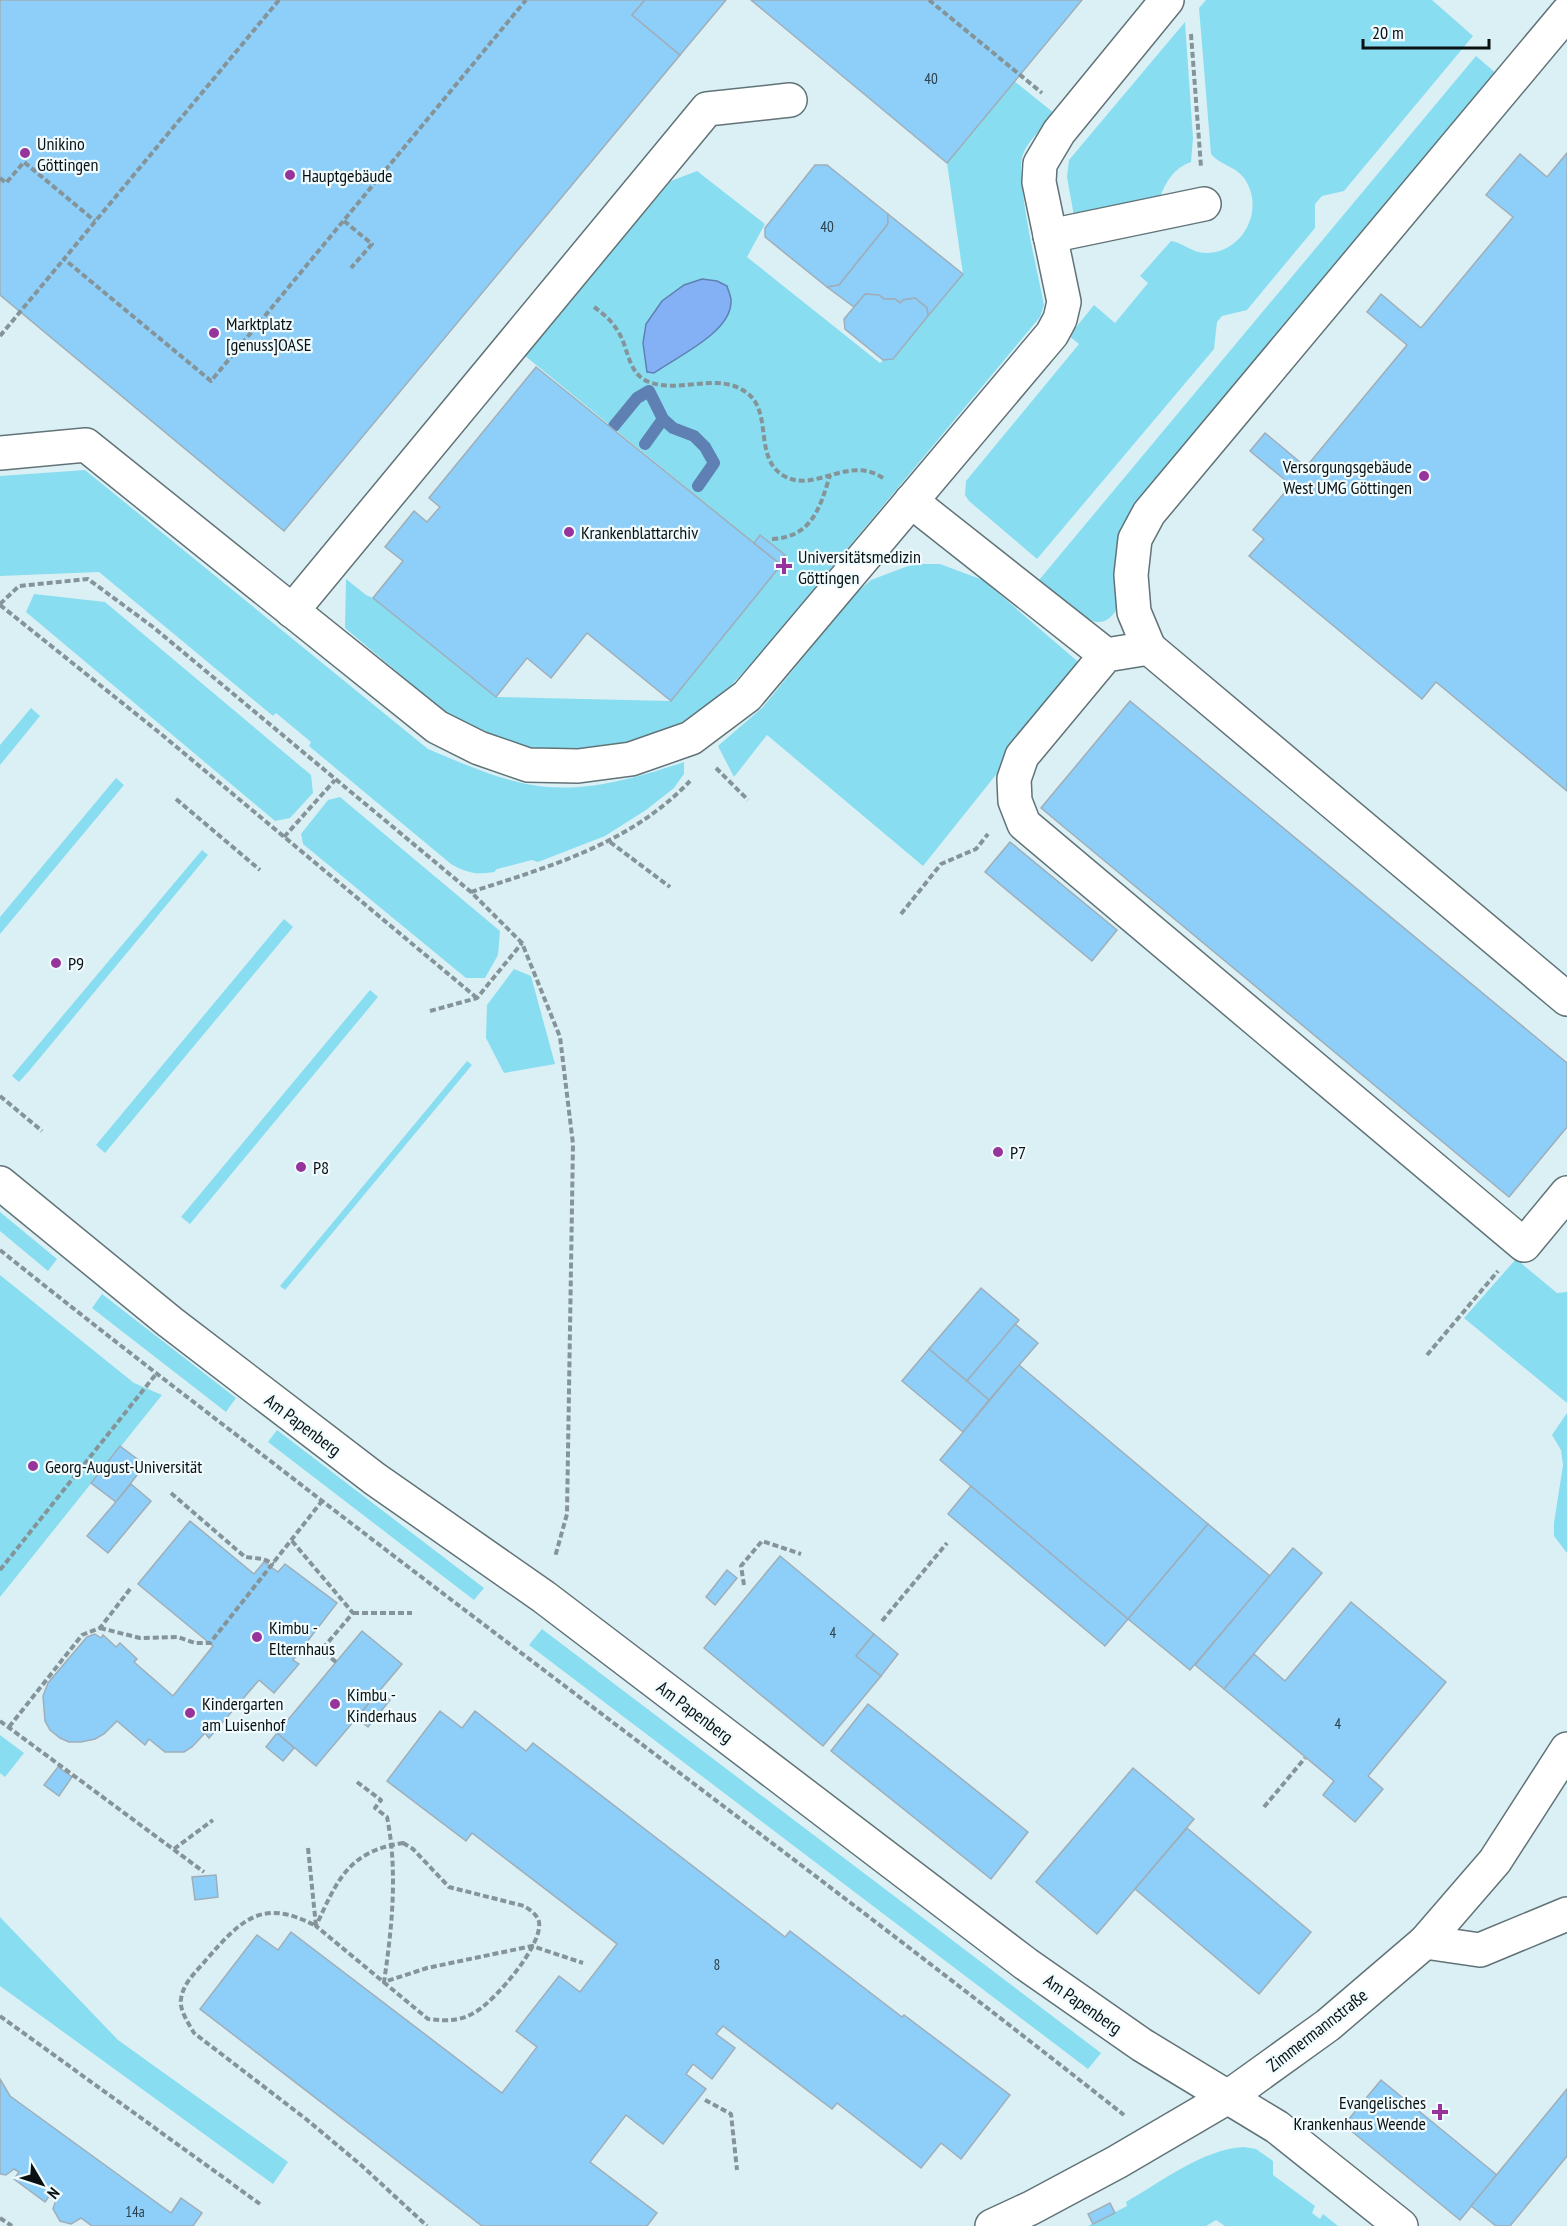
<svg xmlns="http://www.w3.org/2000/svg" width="1567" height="2226" viewBox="0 0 1567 2226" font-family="'PT Sans Narrow',sans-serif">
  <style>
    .green { fill: #89ddf0 }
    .water { fill: #84b0f6; stroke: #5f80b2; stroke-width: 1.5 }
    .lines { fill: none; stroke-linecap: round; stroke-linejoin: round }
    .stream { stroke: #5f80b2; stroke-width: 12 }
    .building { fill: #8dcff9; stroke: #9faeb8; stroke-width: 1.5 }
    .minor-casing { stroke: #617377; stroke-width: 36 }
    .path { stroke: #859498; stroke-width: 4; stroke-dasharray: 6 3; stroke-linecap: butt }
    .minor { stroke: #fff; stroke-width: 33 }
    .poi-dot { fill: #97349b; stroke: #effbfe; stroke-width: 2 }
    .labels { text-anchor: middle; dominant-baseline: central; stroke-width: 4.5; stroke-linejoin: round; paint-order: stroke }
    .number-label { font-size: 15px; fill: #2b404c }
    .poi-label { font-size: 18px; fill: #0a1112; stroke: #effbfe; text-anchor: start }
    .street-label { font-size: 18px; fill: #0a1112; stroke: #effbfe }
  </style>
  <rect width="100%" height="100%" fill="#dbf0f5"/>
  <g class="green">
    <path d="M1206 0H1432L1473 36 1344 191 1322 196 1315 204V228L1247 310 1222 316 1217 322 1214 349 1037 559 969 501 965 495 966 481 1079 344 1069 336 1094 305 1115 323 1148 283 1140 276 1171 241C1184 243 1192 253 1206 253 1243 253 1266 209 1244 178 1235 166 1220 165 1211 154L1199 8Z"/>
    <path d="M1185 22 1193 138 1191 162C1174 168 1166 181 1160 197L1074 216 1067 177 1069 160Z"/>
    <path d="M1476 56 1497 74 1120 537 1115 564 1118 607C1113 616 1107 623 1096 622 1085 620 1050 588 1039 580Z"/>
    <path d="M1014 81 1054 113C1045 125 1028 141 1023 154 1014 175 1039 278 1044 305L1040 317 753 662 723 694 687 720 641 740 607 750 528 749 490 737 446 713 345 628 346 579 366 595 373 598 496 697 671 701 780 565 779 563 785 555 760 535 754 543 524 355 671 181 697 171 765 224 747 257 880 363 883 360 893 359 963 274 947 163Z"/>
    <path d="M85 470 428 749C459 762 490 776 522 783 577 796 633 779 684 762V774L674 788 646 810 605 836 538 862 532 860 497 869 494 872C476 875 467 873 451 864L309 746 311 742 276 713 273 716 99 572 0 576V476Z"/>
    <polygon points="922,564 940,564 983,580 1083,666 923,866 767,735 734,777 718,746 763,707 853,596 871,580 908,566"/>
    <polygon points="34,594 105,602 311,775 313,793 290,818 275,821 26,612"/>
    <polygon points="31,708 40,716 0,765 0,745"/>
    <polygon points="116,778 124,785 0,934 0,917"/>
    <polygon points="340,797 500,931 498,955 485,978 466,978 303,844 301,834 328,800"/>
    <polygon points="202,850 208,855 29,1071 19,1082 12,1076"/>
    <polygon points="284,919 293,927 105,1153 96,1145"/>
    <polygon points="514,969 531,976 555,1064 504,1073 486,1038 487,1005"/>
    <polygon points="370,990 378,997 190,1224 181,1217"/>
    <polygon points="467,1061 472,1065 285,1290 280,1286"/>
    <polygon points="0,1212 57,1259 48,1271 0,1231"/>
    <polygon points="1516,1259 1557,1293 1567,1292 1567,1403 1464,1318"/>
    <polygon points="0,1275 134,1383 162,1395 0,1597"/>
    <polygon points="102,1294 236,1398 226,1412 92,1308"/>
    <polygon points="1567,1413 1567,1553 1554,1536 1554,1523 1563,1465 1561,1450 1552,1435"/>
    <polygon points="277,1430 484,1588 474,1600 268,1442"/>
    <polygon points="542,1629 1101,2053 1088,2069 529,1645"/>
    <polygon points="0,1735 24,1753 5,1777 0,1773"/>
    <polygon points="0,1917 118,2040 288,2162 273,2184 0,1986"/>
    <path d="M1244 2147 1256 2149 1273 2161V2175L1315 2206 1312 2213 1320 2219 1323 2214 1338 2226H1225L1216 2220 1206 2226H1088L1127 2206 1126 2202C1161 2182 1203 2149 1244 2147Z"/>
  </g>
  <path class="water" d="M702 279 717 281 727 286C728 290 731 296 731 300 733 332 676 357 654 373L647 372 643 343 646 324 662 301 684 285Z"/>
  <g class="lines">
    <g class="stream">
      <polyline points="614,426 637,398 649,391 663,419 673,428 694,436 705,447 714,463 698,486"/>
      <polyline points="645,444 663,419"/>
    </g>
  </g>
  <g class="building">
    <polygon points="0,0 645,0 632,15 680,55 284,531 0,295"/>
    <polygon points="645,0 726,0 680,55 632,15"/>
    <polygon points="751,0 1082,0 947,163"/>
    <polygon points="1567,153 1567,791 1436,682 1422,699 1249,556 1264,539 1253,530 1291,485 1250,451 1265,433 1306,467 1407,345 1367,312 1381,294 1421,328 1513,217 1486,195 1520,154 1547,177"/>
    <polygon points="815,165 827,165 888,214 888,224 839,285 827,287 765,237 765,228"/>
    <polygon points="888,214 963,274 928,316 927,308 915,298 903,300 900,303 895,299 884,299 879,295 865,294 854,307 827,287 839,285 888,224"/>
    <polygon points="865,294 879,295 884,299 895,299 900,303 903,300 915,298 927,308 928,316 893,359 883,360 845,329 844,319"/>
    <polygon points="536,367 781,565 671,701 587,633 551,678 527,658 496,697 373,598 403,561 385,547 414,511 427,522 440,507 429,498"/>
    <polygon points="760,535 785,555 779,563 754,543"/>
    <polygon points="1130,701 1567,1063 1567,1127 1509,1197 1041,808"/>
    <polygon points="1010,842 1117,930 1092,961 985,872"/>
    <polygon points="981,1288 1019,1320 967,1381 929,1349"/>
    <polygon points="1015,1324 1038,1343 989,1400 967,1381"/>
    <polygon points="929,1349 989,1400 963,1432 902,1381"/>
    <polygon points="1019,1365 1208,1524 1128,1619 940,1460"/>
    <polygon points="120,1446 145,1465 116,1502 91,1483"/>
    <polygon points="131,1484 151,1501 108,1553 87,1536"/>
    <polygon points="971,1486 1128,1619 1105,1646 948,1514"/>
    <polygon points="190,1521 254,1574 264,1562 278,1572 285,1564 337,1603 293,1660 299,1664 274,1693 259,1680 209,1738 205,1733 192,1747 184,1752 165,1752 149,1739 145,1745 117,1721 104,1734 95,1739 81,1742 69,1742 60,1738 50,1730 45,1721 43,1696 48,1683 87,1637 95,1634 101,1638 103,1635 116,1647 120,1643 137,1659 134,1662 173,1696 213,1646 138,1584"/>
    <polygon points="1208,1524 1270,1576 1190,1670 1128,1619"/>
    <polygon points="1293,1548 1322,1573 1224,1689 1195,1665"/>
    <polygon points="780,1556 874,1634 856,1656 881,1676 823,1746 704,1648"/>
    <polygon points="727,1570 737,1578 715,1605 706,1597"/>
    <polygon points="1351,1602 1446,1682 1368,1776 1383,1789 1355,1822 1323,1795 1334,1781 1224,1689 1254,1654 1285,1681"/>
    <polygon points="362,1631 402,1664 316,1766 277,1733"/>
    <polygon points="874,1634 898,1654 881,1676 856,1656"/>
    <polygon points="380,1690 390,1700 368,1727 357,1718"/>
    <polygon points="868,1704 1028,1832 991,1879 831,1751"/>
    <polygon points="440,1711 462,1728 475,1711 526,1751 533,1743 785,1937 790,1931 902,2017 904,2015 1010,2095 961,2159 941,2143 921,2168 837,2103 832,2109 723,2026 716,2034 735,2048 712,2079 693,2064 686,2074 706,2089 663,2144 626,2115 590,2162 657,2213 647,2226 482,2226 200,2009 257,1935 278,1950 291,1932 502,2093 537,2047 516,2031 559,1976 580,1992 617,1944 472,1833 466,1841 387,1781"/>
    <polygon points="277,1733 294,1748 283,1761 266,1747"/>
    <polygon points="58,1767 72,1777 59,1796 44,1785"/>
    <polygon points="1133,1768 1194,1819 1097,1934 1036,1882"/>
    <polygon points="1187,1828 1311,1932 1259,1994 1135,1889"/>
    <polygon points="216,1875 218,1897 195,1900 192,1877"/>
    <polygon points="0,2079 10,2096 171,2213 181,2198 202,2213 193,2226 92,2226 81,2218 71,2224 60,2221 53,2209 56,2200 50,2195 45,2202 14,2179 19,2172 14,2169 6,2175 0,2174"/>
    <polygon points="1381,2080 1497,2175 1460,2220 1344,2125"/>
    <polygon points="1567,2089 1567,2156 1510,2226 1496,2226 1471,2206"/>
    <polygon points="1110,2203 1115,2213 1093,2224 1088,2214"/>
  </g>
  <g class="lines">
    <g class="minor-casing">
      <g id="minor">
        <polyline points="1050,236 1204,204"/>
        <polyline points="0,453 86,445 437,727 479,748 528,765 578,766 631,759 691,738 747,696 1052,334 1060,319 1064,302 1039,182 1040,164 1059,132 1167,0"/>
        <polyline points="911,501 1106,655"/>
        <polyline points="292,611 707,109 790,100"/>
        <polyline points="1149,648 1134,612 1131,575 1135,539 1149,513 1567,13"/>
        <polyline points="1567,999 1149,648 1106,655 1022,756 1014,779 1015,801 1024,824 1524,1245 1567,1193"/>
        <polyline points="0,1183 170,1322 375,1479 544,1597 1026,1964 1142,2045 1277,2127 1401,2226"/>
        <polyline points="1425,1942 1480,1950 1567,1914"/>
        <polyline points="992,2226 1031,2208 1117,2162 1228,2097 1328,2025 1425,1942 1495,1861 1567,1749"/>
      </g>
    </g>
    <g class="path">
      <polyline points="279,0 64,259 211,381 526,0"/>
      <polyline points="929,0 1042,93"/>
      <polyline points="1191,34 1201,167"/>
      <polyline points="0,178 6,183 24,162 95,221"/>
      <polyline points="344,221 372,244 351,268"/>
      <path d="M594 307C604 314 613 322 619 333 629 350 628 374 649 382 680 394 719 371 747 393 774 413 752 460 786 477 816 492 849 455 883 478"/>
      <polyline points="0,336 64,259"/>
      <path d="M772 539C812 537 820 508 830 475"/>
      <polyline points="0,604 19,586 88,579 153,627 471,892 522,943 560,1037 573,1144 567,1514 555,1557"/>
      <polyline points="0,605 161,734 477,998"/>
      <polyline points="716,768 748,800"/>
      <polyline points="176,799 260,870"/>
      <polyline points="284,837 335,780"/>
      <polyline points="610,842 670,887"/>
      <path d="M471 892C551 866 630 844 690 781"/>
      <polyline points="901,914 941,864 976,849 988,834"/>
      <polyline points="430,1011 477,998 522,943"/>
      <polyline points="0,1096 42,1131"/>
      <path d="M0 1250C87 1320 175 1388 264 1456 549 1677 841 1891 1124 2115"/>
      <polyline points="1427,1355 1498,1271"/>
      <polyline points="171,1493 245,1557 263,1559 274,1564"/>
      <polyline points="292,1541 353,1613 324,1647 326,1654 336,1662"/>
      <polyline points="0,1570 156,1374"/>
      <polyline points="744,1585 741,1566 762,1541 801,1554"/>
      <polyline points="353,1613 412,1613"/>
      <polyline points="882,1621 947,1543"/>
      <polyline points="100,1628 140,1638 178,1637 195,1643 210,1643 322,1501"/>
      <polyline points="0,1721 204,1872"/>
      <polyline points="9,1727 82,1635 100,1628 130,1589"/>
      <path d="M357 1782 381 1800 375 1808 387 1817C398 1871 392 1928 384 1982L427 1968 532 1946 583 1963"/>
      <polyline points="1264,1807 1305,1758"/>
      <path d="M403 1843 413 1849 449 1887 524 1906C530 1910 537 1914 539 1922 543 1945 496 1999 477 2011 460 2022 447 2021 428 2019L316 1926C337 1881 348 1851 403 1843Z"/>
      <path d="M308 1848 316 1926C262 1897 241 1920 206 1960 196 1972 183 1983 181 1999 179 2010 189 2024 194 2033L306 2119 361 2165 427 2226"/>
      <polyline points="174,1849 213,1820"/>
      <polyline points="0,2016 260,2204"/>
      <polyline points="705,2100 731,2114 737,2170"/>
      <polyline points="0,2218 12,2226"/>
    </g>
    <use href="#minor" class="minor"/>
  </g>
  <g class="poi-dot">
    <circle cx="25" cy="153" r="6"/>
    <circle cx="290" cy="175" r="6"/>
    <circle cx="214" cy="333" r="6"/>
    <circle cx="1424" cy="476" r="6"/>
    <circle cx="569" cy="532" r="6"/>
    <path d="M781 557h6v6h6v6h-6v6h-6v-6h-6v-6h6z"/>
    <circle cx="56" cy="963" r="6"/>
    <circle cx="998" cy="1152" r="6"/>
    <circle cx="301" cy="1167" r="6"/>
    <circle cx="33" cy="1466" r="6"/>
    <circle cx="257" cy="1637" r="6"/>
    <circle cx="335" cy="1704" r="6"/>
    <circle cx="190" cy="1713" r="6"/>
    <path d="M1437 2103h6v6h6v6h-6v6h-6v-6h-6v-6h6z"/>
  </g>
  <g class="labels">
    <g class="number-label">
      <text x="931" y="78">40</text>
      <text x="827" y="226">40</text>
      <text x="833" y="1632">4</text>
      <text x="1338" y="1723">4</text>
      <text x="717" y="1964">8</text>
      <text x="135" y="2211">14a</text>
    </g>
    <g class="poi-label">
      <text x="37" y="143">Unikino<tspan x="37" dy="21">Göttingen</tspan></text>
      <text x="302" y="175">Hauptgebäude</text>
      <text x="226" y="323">Marktplatz<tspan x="226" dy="21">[genuss]OASE</tspan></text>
      <text x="1412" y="466" text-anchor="end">Versorgungsgebäude<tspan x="1412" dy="21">West UMG Göttingen</tspan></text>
      <text x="581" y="532">Krankenblattarchiv</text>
      <text x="798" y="556">Universitätsmedizin<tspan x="798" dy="21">Göttingen</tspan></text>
      <text x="68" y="963">P9</text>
      <text x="1010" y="1152">P7</text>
      <text x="313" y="1167">P8</text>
      <text x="45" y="1466">Georg-August-Universität</text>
      <text x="269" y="1627">Kimbu -<tspan x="269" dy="21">Elternhaus</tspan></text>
      <text x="347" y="1694">Kimbu -<tspan x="347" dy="21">Kinderhaus</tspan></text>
      <text x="202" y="1703">Kindergarten<tspan x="202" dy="21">am Luisenhof</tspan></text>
      <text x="1426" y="2102" text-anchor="end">Evangelisches<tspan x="1426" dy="21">Krankenhaus Weende</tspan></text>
    </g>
    <g class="street-label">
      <text transform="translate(303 1425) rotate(37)">Am Papenberg</text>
      <text transform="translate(695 1712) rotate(37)">Am Papenberg</text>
      <text transform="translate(1083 2004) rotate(35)">Am Papenberg</text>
      <text transform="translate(1317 2030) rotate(-38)">Zimmermannstraße</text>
    </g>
  </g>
  <g transform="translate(42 2184) rotate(129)" stroke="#effbfe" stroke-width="4.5" paint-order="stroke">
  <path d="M0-4.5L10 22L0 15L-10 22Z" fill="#0a1112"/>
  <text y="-9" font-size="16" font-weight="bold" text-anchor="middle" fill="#0a1112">N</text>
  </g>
  <path d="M1363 39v9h126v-9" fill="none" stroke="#0a1112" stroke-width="3"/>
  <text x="1372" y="39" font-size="18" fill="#0a1112" stroke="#effbfe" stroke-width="4.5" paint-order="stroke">20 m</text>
</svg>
